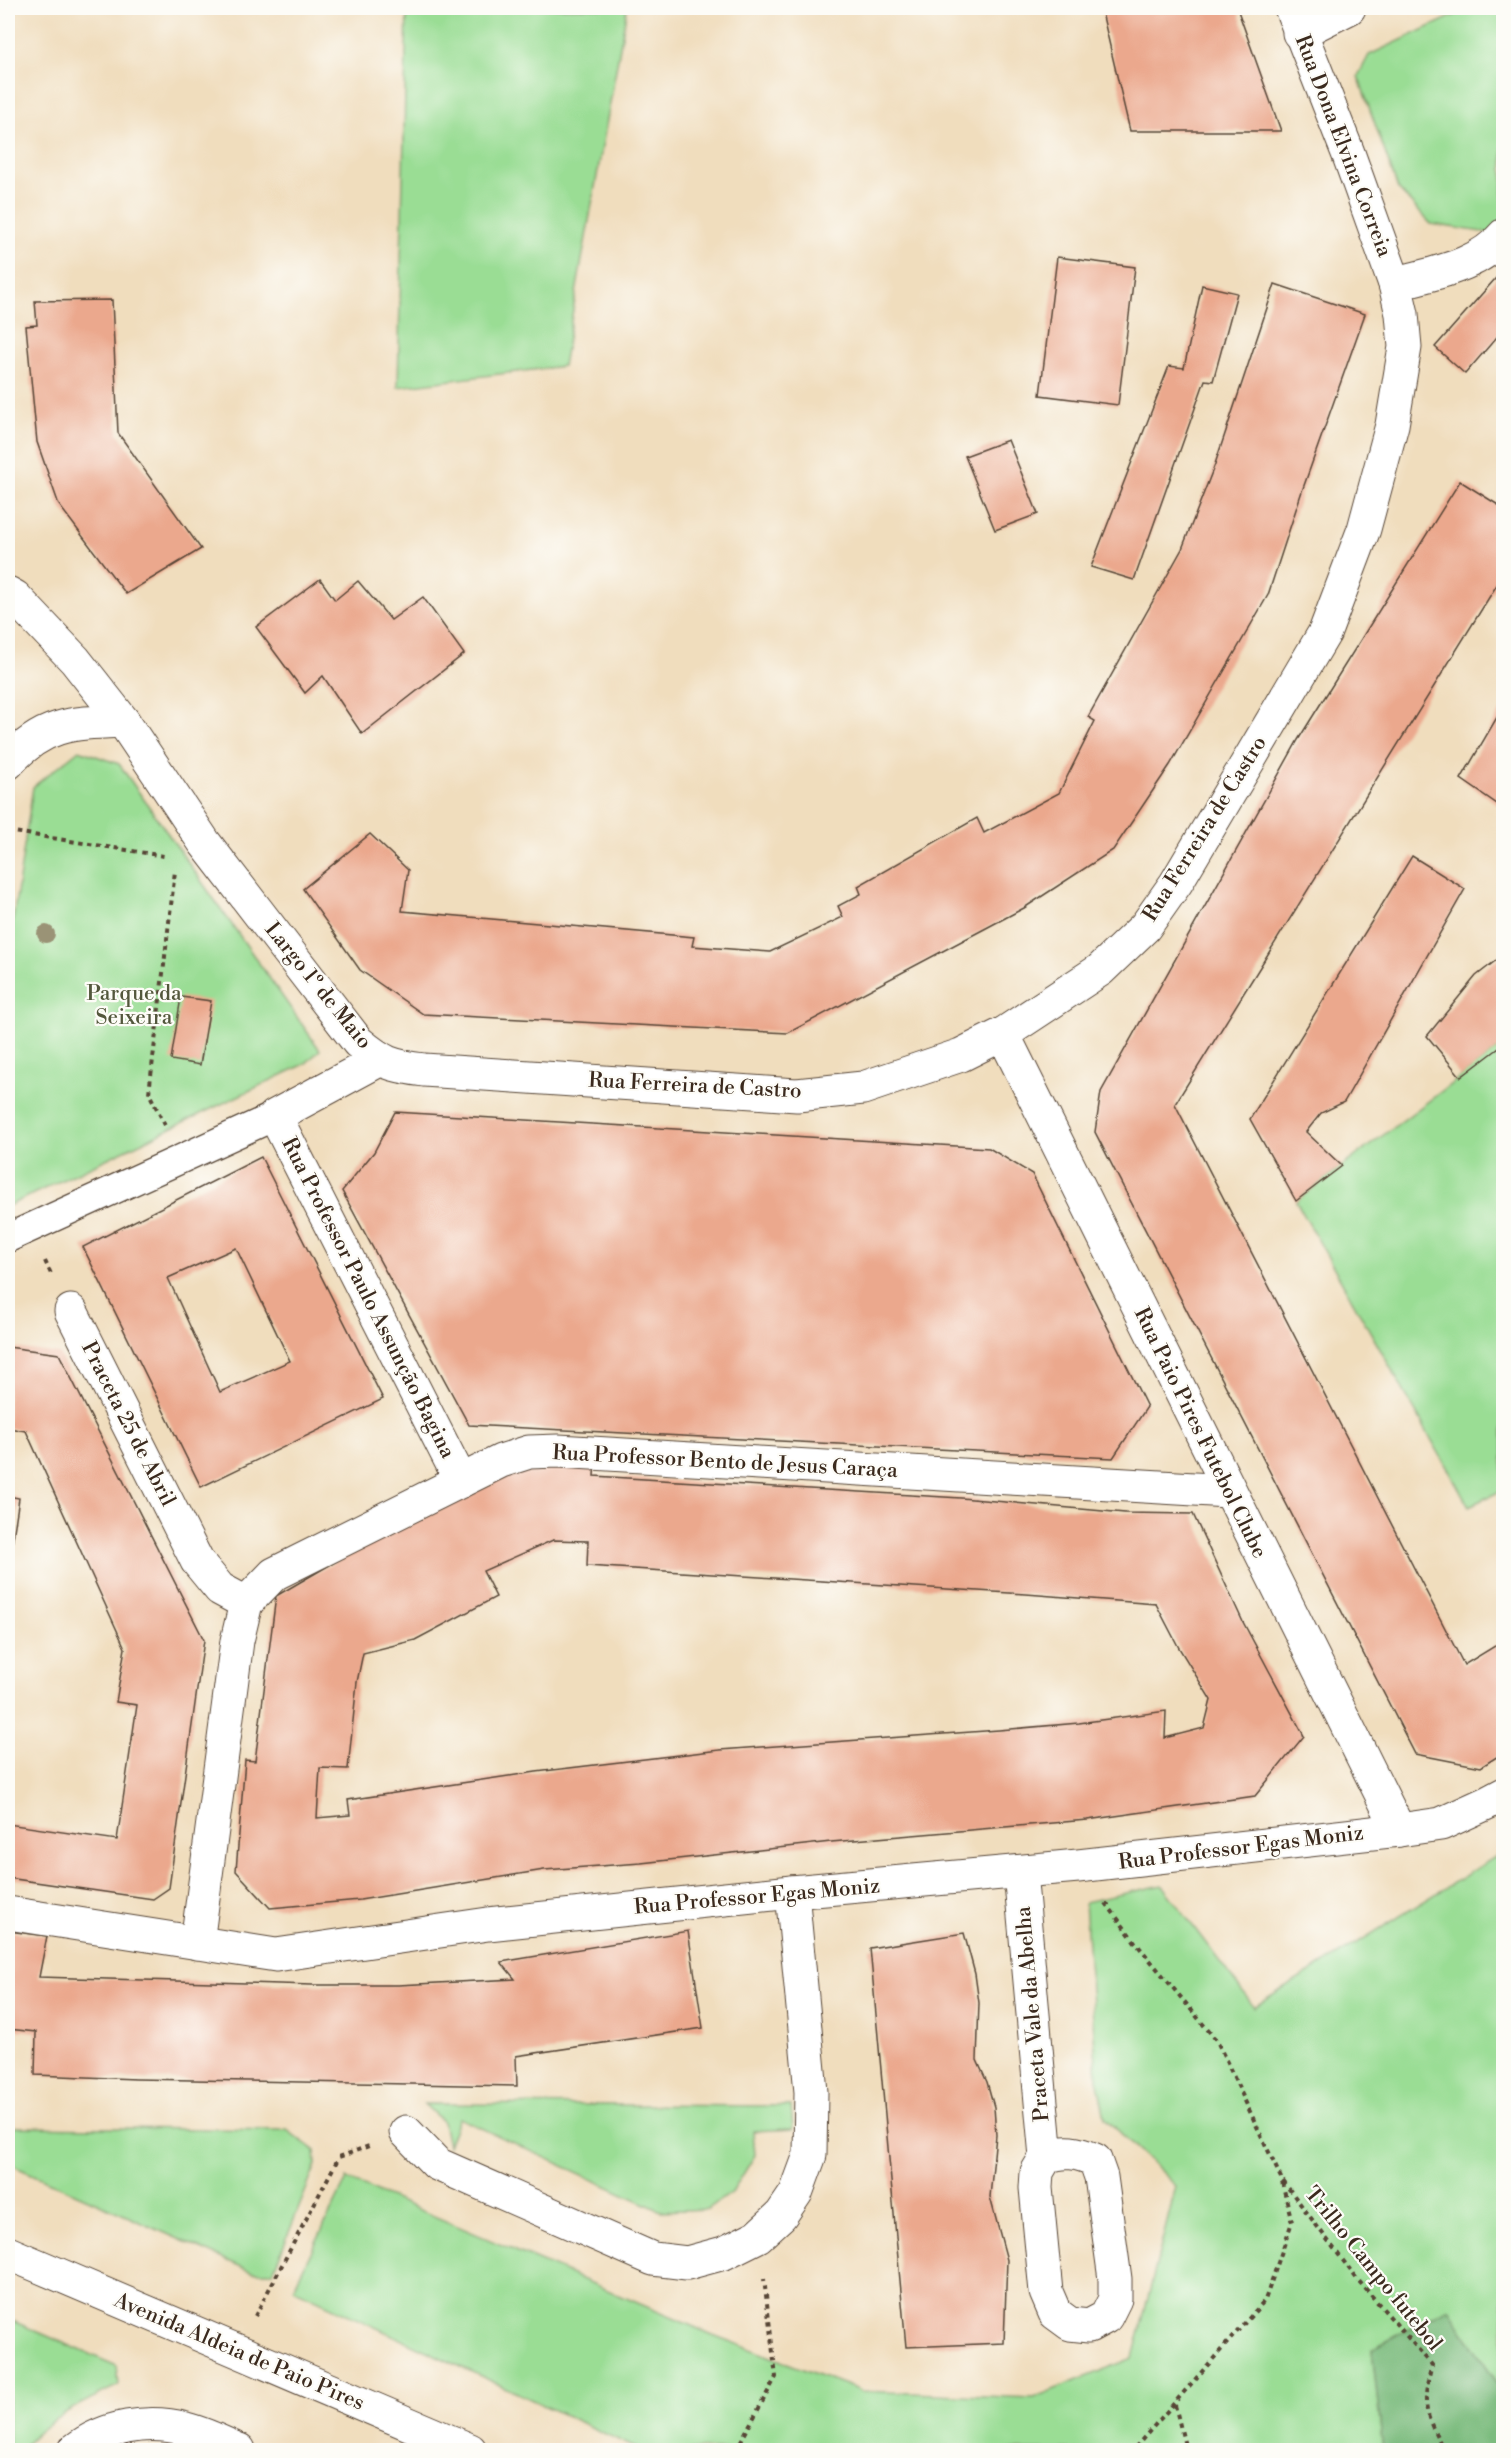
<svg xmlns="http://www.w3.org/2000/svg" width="1511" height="2458" viewBox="0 0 1511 2458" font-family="'Libre Bodoni',serif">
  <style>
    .green { fill: #9add94; stroke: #6a8459; stroke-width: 1.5 }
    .forest { fill: #7bbc7e; stroke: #5b734e; stroke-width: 1.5 }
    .building { fill: #eba88d; fill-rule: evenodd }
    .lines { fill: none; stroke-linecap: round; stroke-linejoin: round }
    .pedestrian-casing { stroke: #564536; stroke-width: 31 }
    .minor-casing { stroke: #564536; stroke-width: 35 }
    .path { stroke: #564536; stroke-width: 4; stroke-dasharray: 4.5 4.5; stroke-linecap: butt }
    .pedestrian { stroke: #fff; stroke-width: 28 }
    .minor { stroke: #fff; stroke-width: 33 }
    .tree { fill: #9a9376 }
    .labels { text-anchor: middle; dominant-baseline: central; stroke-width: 4.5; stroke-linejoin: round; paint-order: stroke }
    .street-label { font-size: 21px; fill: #3b2a1e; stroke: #fdfcf7 }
    .park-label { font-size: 21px; fill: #53573c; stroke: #fdfcf7 }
  </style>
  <rect width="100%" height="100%" fill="#fdfcf7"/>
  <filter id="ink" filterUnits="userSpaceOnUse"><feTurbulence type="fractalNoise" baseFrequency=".0167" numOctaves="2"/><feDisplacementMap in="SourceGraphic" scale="12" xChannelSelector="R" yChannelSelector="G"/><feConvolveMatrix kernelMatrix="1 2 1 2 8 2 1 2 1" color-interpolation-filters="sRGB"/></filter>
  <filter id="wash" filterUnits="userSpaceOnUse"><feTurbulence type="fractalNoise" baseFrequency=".008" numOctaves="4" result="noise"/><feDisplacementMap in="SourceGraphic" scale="24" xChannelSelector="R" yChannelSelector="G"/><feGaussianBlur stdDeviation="1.35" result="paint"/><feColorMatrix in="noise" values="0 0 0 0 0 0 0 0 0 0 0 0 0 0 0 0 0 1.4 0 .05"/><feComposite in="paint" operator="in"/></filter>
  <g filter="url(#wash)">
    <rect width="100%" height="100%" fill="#f0ddbd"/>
    <g class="green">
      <polygon points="407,8 627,8 563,366 398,387"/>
      <polygon points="1470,8 1503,8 1503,219 1488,233 1431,224 1398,189 1358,76 1369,55"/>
      <polygon points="79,750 119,764 320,1050 305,1064 8,1206 8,953 33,787"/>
      <polygon points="1503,1045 1503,1490 1469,1506 1296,1201"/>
      <polygon points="1503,1852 1503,2392 1449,2309 1372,2349 1383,2450 640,2450 293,2289 347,2179 713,2335 861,2391 1033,2398 1133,2358 1176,2186 1105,2118 1097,2078 1085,1902 1162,1885 1254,2007"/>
      <polygon points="424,2104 791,2106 793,2129 753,2131 755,2155 733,2191 708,2209 661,2211 459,2118 448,2146 443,2122"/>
      <polygon points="12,2127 287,2130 315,2151 316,2165 273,2272 253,2272 9,2164 8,2140"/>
      <path d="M8 2319 117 2366 119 2385C84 2402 46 2419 21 2450H8Z"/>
    </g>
    <polygon class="forest" points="1449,2308 1503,2392 1503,2450 1383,2450 1372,2349"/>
    <g id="blocks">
      <g class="building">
        <polygon points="1101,8 1237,8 1281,131 1130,131"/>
        <polygon points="1057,257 1135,267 1118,405 1040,395"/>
        <polygon points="1503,270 1503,330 1465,374 1435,347"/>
        <polygon points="1275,284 1365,314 1301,494 1268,595 1170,765 1113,850 1024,908 788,1033 423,1014 360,970 303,889 370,834 408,870 402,911 694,937 692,946 770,952 843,917 838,906 861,894 858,886 977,818 984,833 1059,793 1095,721 1088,717 1182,549 1215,464"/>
        <polygon points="1202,285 1237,293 1213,381 1205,380 1134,580 1091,567 1169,366 1184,368"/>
        <polygon points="112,300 118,433 201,549 126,594 59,505 37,442 26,326 37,325 35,301"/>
        <polygon points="1008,440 1038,514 995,530 965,456"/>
        <polygon points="1460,481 1503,508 1503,575 1175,1104 1464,1665 1503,1641 1503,1753 1481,1767 1415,1754 1095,1132 1101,1092 1298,740"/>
        <polygon points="320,579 335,600 358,581 391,620 423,597 464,654 362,734 323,676 305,693 256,627"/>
        <polygon points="1503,707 1503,808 1461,779"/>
        <polygon points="1412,856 1465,889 1344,1102 1321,1113 1306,1132 1342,1166 1296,1201 1250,1119"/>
        <polygon points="1503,955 1503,1045 1461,1077 1427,1036 1476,976"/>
        <polygon points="181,997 211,1001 200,1065 171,1060"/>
        <polygon points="395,1112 989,1148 1032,1174 1147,1407 1113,1458 469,1425 342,1191 374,1152"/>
        <path d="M261 1157 383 1399 201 1487 83 1247ZM236 1248 290 1361 220 1392 168 1278Z"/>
        <polygon points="8,1347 59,1354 204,1640 169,1888 153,1899 8,1878 8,1824 117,1840 137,1705 116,1702 125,1648 26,1431 8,1428"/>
        <path d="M595 1462 594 1476 961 1498 1125 1513 1193 1514 1243 1622 1304 1736 1255 1796 1087 1820 831 1842 641 1863 544 1870 360 1900 270 1908 236 1871 245 1760 255 1761 276 1596 366 1544 529 1463ZM553 1540 588 1541 587 1566 1026 1594 1156 1604 1179 1648 1211 1700 1204 1728 1165 1738 1166 1711 1079 1723 999 1730 720 1750 536 1772 348 1800 350 1815 317 1818 320 1768 348 1769 357 1682 363 1653 415 1640 496 1597 483 1571Z"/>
        <polygon points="8,1496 19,1498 9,1565 8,1565"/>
        <polygon points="8,1931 47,1936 39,1977 312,1985 398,1985 515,1979 501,1962 688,1931 703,2028 516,2056 517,2086 136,2079 35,2075 36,2032 8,2029"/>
        <polygon points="964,1933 975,1974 979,2003 977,2060 987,2082 994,2107 996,2135 990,2197 1007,2260 1004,2343 906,2347 870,1948"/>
      </g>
    </g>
  </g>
  <g filter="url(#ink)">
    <use href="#blocks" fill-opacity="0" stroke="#564536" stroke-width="1.5"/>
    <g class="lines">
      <g class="pedestrian-casing">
        <polyline id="pedestrian" points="8,1238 275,1116"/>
      </g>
      <g class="minor-casing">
        <g id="minor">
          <polyline points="1299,33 1349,8"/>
          <path d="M1395 284C1432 273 1478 267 1504 235"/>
          <path d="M8 593 15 597 75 660 123 721 204 842 358 1042C383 1063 391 1066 424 1070L797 1095 863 1088 961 1055 1003 1034 1100 970 1145 927 1176 883 1325 632 1364 529 1392 425 1405 347 1402 314 1395 284 1348 153 1291 8"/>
          <path d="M8 763C43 723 72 723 123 721"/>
          <polyline points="1003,1034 1399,1830"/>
          <polyline points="379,1060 275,1116 461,1481"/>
          <polyline points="71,1311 197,1561 220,1589 246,1603"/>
          <path d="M1020 1872 1046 2157 1037 2172 1036 2188 1046 2292 1055 2313 1070 2324 1089 2326 1106 2317 1115 2299V2279L1101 2177 1095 2160C1077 2152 1065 2150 1046 2157"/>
          <polyline points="8,1913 276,1955 488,1924 792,1892 1078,1866 1399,1830 1441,1824 1487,1803 1504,1794"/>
          <polyline points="197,1943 237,1641 246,1603 274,1574 501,1461 529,1452 558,1451 1228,1491"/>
          <polyline points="406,2132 437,2164 653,2259 687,2263 724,2253 758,2236 781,2215 796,2193 810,2155 811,2092 792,1892"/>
          <polyline points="8,2253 470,2450"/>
          <path d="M75 2450C105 2426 149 2419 186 2429 204 2433 222 2443 239 2450"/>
        </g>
      </g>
      <g class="path">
        <polyline points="8,831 164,856"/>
        <polyline points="165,1125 149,1093 175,871"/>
        <polyline points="45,1261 52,1276"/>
        <polyline points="1106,1903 1135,1942 1217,2041 1281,2178 1292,2222 1265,2300 1133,2450"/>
        <path d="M1283 2181 1357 2279 1432 2365C1421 2405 1425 2414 1444 2450"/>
        <polyline points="255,2316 339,2157 369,2146"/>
        <polyline points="1175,2405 1186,2450"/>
        <polyline points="736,2450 776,2377 764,2279"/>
      </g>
      <use href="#pedestrian" class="pedestrian"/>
      <use href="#minor" class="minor"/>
    </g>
    <circle class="tree" cx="46" cy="934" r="9"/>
  </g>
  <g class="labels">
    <g class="street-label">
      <text transform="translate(1343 146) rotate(69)">Rua Dona Elvina Correia</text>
      <text transform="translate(1205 829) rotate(-58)">Rua Ferreira de Castro</text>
      <text transform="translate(318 986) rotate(51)">Largo 1º de Maio</text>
      <text transform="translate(695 1086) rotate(3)">Rua Ferreira de Castro</text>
      <text transform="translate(368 1298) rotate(63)">Rua Professor Paulo Assunção Bagina</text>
      <text transform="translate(128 1424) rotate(63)">Praceta 25 de Abril</text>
      <text transform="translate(1200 1433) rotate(64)">Rua Paio Pires Futebol Clube</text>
      <text transform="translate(725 1462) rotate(3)">Rua Professor Bento de Jesus Caraça</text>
      <text transform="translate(1241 1848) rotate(-7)">Rua Professor Egas Moniz</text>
      <text transform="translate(757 1897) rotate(-5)">Rua Professor Egas Moniz</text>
      <text transform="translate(1033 2014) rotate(-95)">Praceta Vale da Abelha</text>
      <text transform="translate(1373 2269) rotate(51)">Trilho Campo futebol</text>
      <text transform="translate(239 2352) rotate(23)">Avenida Aldeia de Paio Pires</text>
    </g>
    <g class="park-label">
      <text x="134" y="994">Parque da<tspan x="134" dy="24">Seixeira</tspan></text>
    </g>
  </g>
  <rect width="1511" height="2458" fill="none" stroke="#fdfcf7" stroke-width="30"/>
</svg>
